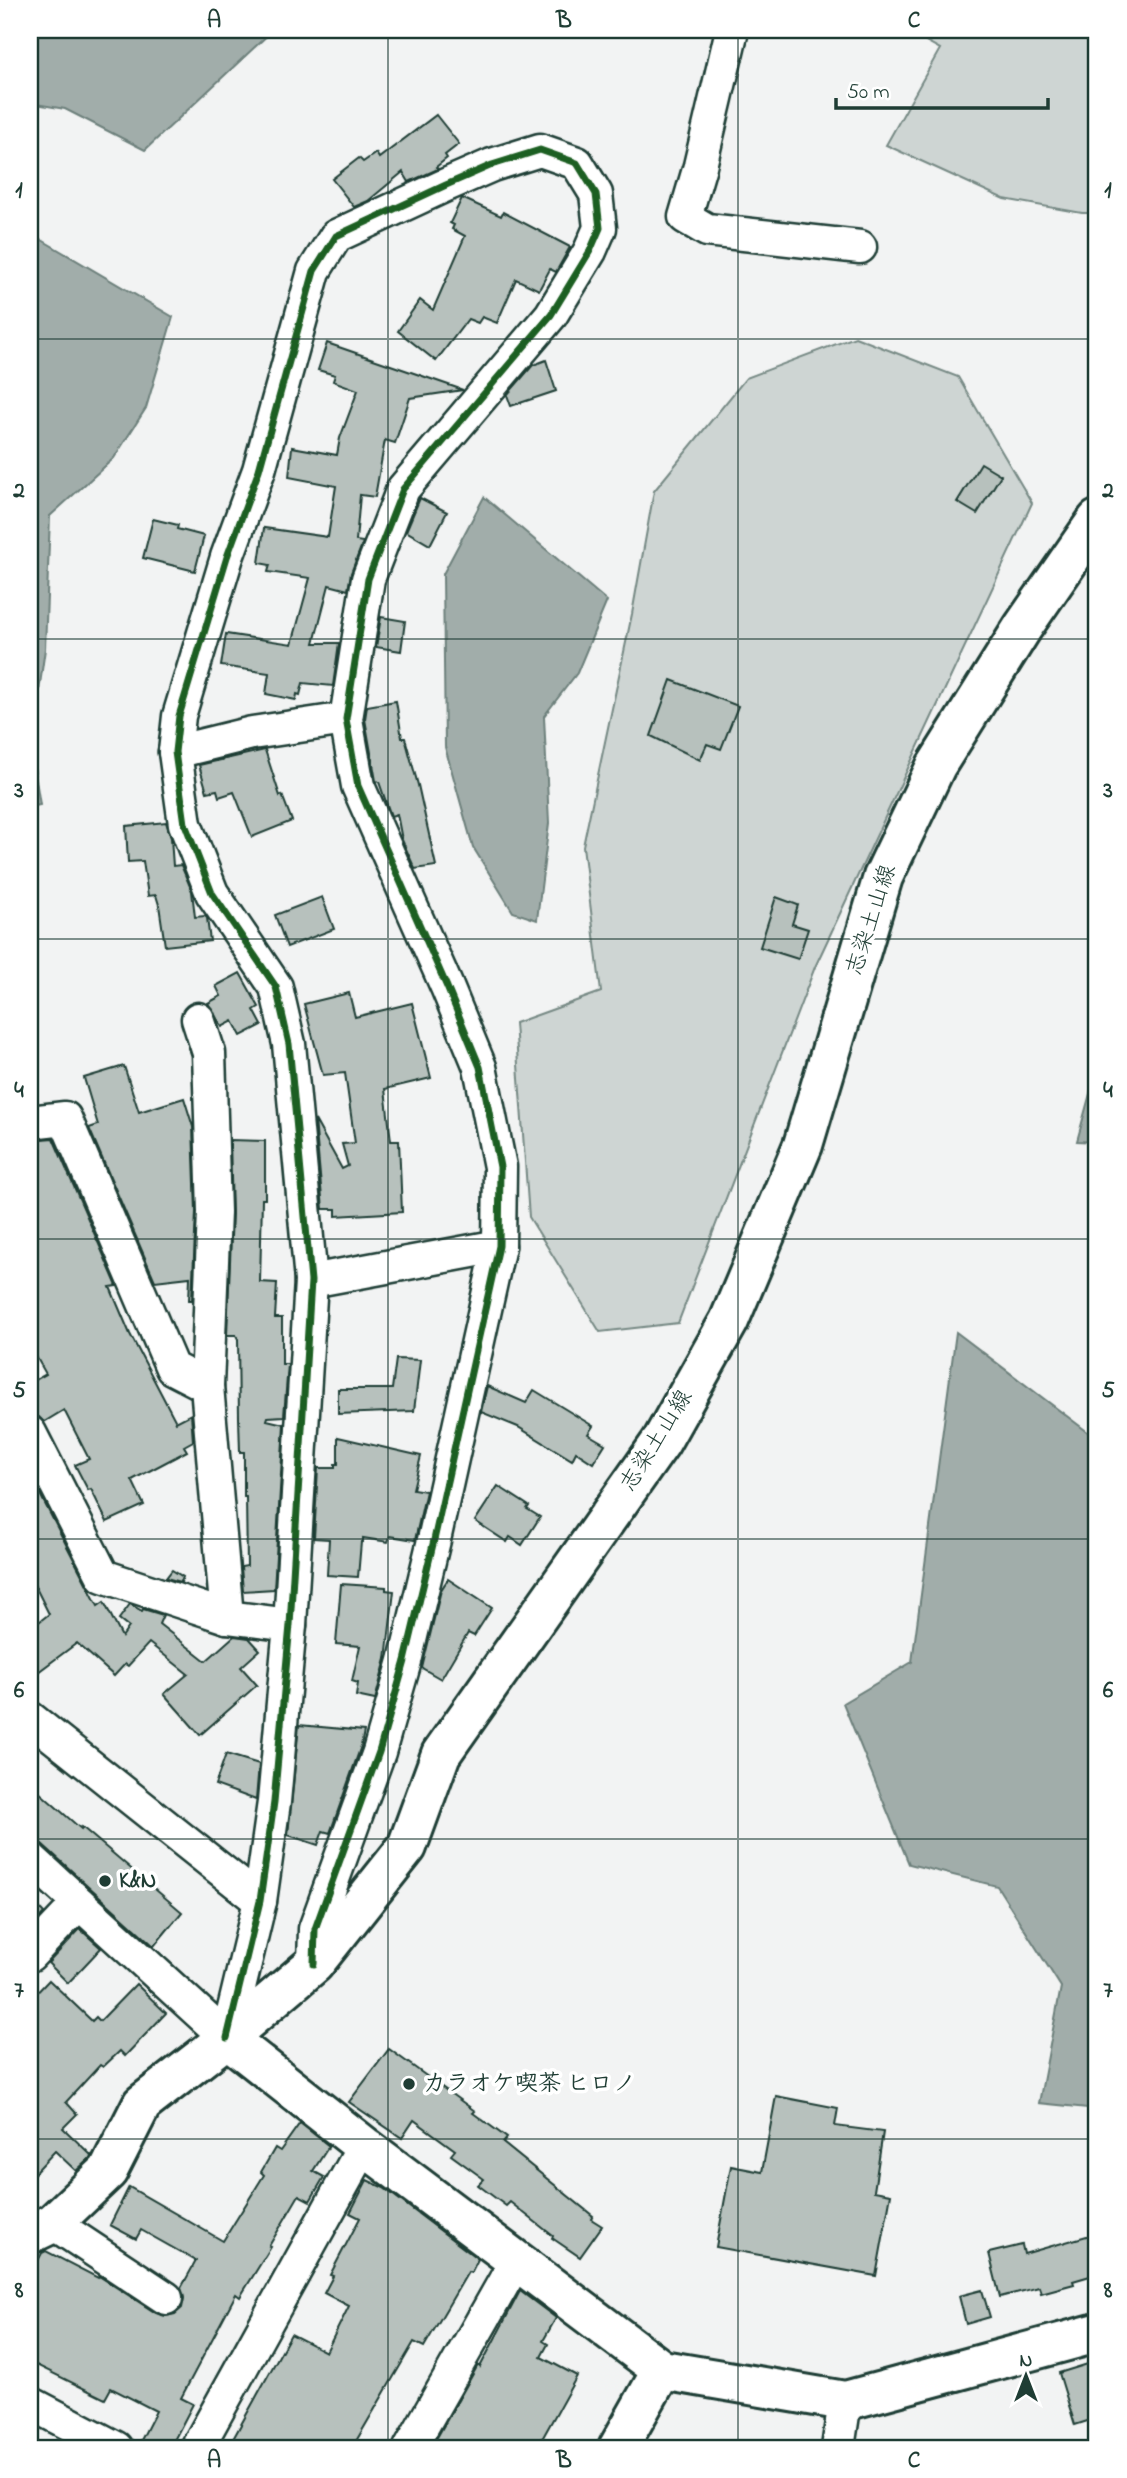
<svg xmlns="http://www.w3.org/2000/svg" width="1127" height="2478" viewBox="0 0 1127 2478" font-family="'Indie Flower','Klee One',sans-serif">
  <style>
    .green { fill: #ced5d3; stroke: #768984; stroke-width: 2 }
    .water { fill: #a1adaa; stroke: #6d807b; stroke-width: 2 }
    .building { fill: #b7c1bd; stroke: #1f3d34; stroke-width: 2 }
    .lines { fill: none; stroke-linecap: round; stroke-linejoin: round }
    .minor-casing { stroke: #1f3d34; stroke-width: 37 }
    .tertiary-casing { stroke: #1f3d34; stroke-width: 44 }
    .secondary-casing { stroke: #1f3d34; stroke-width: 44 }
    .minor { stroke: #fff; stroke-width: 32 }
    .tertiary { stroke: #fff; stroke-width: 38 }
    .secondary { stroke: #fff; stroke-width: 38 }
    .cycleway-casing { stroke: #fff; stroke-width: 11 }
    .cycleway { stroke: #1b5e20; stroke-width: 7 }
    .grid { fill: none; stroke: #1f3d34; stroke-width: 2; stroke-opacity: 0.55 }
    .poi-dot { fill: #1f3d34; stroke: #fff; stroke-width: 2.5 }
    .labels { text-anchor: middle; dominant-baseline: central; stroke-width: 7; stroke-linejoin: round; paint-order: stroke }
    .street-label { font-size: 23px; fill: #1f3d34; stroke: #fff }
    .poi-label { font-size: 23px; font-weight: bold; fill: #1f3d34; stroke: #fff; text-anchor: start }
    .neatline { fill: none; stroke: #1f3d34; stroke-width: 2.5 }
    .grid-label { font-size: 23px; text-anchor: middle; font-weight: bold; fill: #1f3d34 }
  </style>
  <rect width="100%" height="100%" fill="#f2f3f3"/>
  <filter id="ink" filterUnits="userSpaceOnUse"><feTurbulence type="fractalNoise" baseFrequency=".0143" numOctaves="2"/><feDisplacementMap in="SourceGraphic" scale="14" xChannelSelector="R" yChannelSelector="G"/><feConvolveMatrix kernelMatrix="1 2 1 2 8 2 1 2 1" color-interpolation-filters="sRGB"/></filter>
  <g filter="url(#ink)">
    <g class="green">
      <polygon points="906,30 1097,30 1097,213 1082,213 1004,199 886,145 940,49"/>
      <polygon points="855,337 958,377 1032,503 815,967 678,1323 600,1332 529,1217 515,1023 601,992 583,846 632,614 654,491 746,378"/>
    </g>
    <g class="water">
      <polygon points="30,30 273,30 145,150 65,109 30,103"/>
      <polygon points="30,233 173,317 146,408 114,458 50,516 45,649 31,748 40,805 30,807"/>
      <polygon points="484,497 607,601 577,673 544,716 549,823 537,920 513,912 473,847 445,747 443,574"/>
      <polygon points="1097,1068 1097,1142 1077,1141"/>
      <polygon points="956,1332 1097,1439 1097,2109 1039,2103 1061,1987 997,1886 909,1864 843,1703 912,1662"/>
    </g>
    <g class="building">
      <polygon points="436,115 459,144 445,155 447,158 436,167 438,169 409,182 403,172 368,201 354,207 332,179 359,158 363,162 376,153 379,158"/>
      <polygon points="462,198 501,216 503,212 570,247 556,272 550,269 539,290 516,279 497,323 482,317 478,323 468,319 436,361 398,331 420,300 433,310 465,236 452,229 454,225 450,223"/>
      <polygon points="327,343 463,390 410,398 395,443 385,440 375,497 360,495 356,541 363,542 351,573 348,590 329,585 314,643 339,643 333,686 303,683 300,695 297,694 296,700 266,694 269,673 221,666 226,634 292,644 310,578 268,572 270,565 259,563 264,528 328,537 336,486 289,477 292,447 337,455 340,438 358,390 333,381 335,375 318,370"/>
      <polygon points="546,360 556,391 511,406 507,395 533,365"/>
      <polygon points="981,463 1001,475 977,514 957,502"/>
      <polygon points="420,498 447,512 430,545 406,531"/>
      <polygon points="153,519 178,525 177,529 204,536 195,571 143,558"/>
      <polygon points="381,617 405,621 401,651 376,647"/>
      <polygon points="671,680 738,706 721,749 707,744 700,760 651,736"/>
      <polygon points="396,701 402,738 405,738 418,785 436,866 415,869 402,840 397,814 391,816 379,782 376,781 365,719 367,706"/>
      <polygon points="265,750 280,796 282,795 292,821 252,837 234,792 219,797 217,790 207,792 199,765"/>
      <polygon points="166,822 171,838 173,866 181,865 192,891 195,917 205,916 207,918 210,941 165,946 159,905 156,895 148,896 143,861 128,862 126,826"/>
      <polygon points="322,897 334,929 287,947 275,915"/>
      <polygon points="776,897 798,905 792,924 808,929 798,959 760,947"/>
      <polygon points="240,973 259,1007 254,1010 262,1025 241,1036 233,1021 222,1027 208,1003 221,996 216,986"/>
      <polygon points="349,993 355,1017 412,1003 431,1078 385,1089 391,1141 399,1141 402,1212 336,1216 336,1209 323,1209 315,1120 342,1169 348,1166 342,1144 355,1143 345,1073 323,1075 304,1004"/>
      <polygon points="124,1066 139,1112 184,1098 193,1127 196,1212 192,1300 189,1300 190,1277 155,1281 89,1128 98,1125 84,1078"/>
      <polygon points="53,1138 117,1286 110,1287 130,1334 176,1422 191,1414 193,1441 184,1446 187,1451 132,1480 144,1505 107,1522 91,1489 88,1490 75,1465 89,1459 64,1410 44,1422 39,1417 30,1415 30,1383 46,1374 30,1346 30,1140"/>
      <polygon points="230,1140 265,1141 265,1199 262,1199 260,1282 277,1283 275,1318 282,1318 282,1364 288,1364 284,1416 268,1417 267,1420 284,1424 274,1589 243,1591 241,1567 247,1566 246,1497 244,1497 244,1452 240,1452 239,1418 238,1339 236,1335 227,1335 232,1213"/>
      <polygon points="396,1359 420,1360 414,1411 338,1414 338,1389 392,1389"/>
      <polygon points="487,1386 526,1403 534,1390 593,1426 588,1434 605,1444 593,1463 576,1452 572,1460 518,1427 481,1412"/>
      <polygon points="338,1437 421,1456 413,1489 426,1491 415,1540 390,1536 388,1542 363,1538 363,1542 361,1542 358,1577 327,1575 329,1539 314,1538 318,1468 335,1468 335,1464 338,1464"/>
      <polygon points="30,1475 98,1606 104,1602 122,1637 129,1627 119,1619 130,1604 142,1611 143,1609 163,1615 159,1624 206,1661 234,1636 249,1638 260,1650 241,1667 257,1685 200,1735 164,1694 188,1674 149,1643 128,1666 125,1664 114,1676 77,1643 30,1678 30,1629 49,1614 30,1576"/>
      <polygon points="498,1486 529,1506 527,1509 540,1517 522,1545 510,1537 507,1542 475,1521"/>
      <polygon points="172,1570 183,1577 181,1582 166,1578"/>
      <polygon points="448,1579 492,1608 474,1636 468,1633 441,1679 422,1668 441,1590"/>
      <polygon points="341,1584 386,1587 386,1590 394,1591 386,1659 375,1700 356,1696 358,1683 352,1681 360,1646 336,1644"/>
      <polygon points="299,1725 364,1731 361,1746 330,1833 323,1831 318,1845 288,1835"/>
      <polygon points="226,1754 259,1764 256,1800 215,1785"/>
      <polygon points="30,1784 81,1829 82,1827 182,1912 154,1946 42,1844 30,1840"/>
      <polygon points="30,1898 44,1913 30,1928"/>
      <polygon points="80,1929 101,1948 68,1983 48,1963"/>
      <polygon points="49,1980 92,2021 96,2017 100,2021 136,1984 166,2013 125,2056 120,2051 103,2067 100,2065 66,2102 77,2114 63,2128 91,2155 90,2158 76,2171 55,2151 30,2178 30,2000"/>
      <polygon points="389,2049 475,2111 473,2113 507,2138 503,2143 593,2216 591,2219 602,2226 580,2257 552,2238 553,2236 510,2202 506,2206 478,2185 484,2179 451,2155 455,2150 414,2120 402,2138 349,2102"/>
      <polygon points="776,2096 838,2108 835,2126 883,2132 874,2191 891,2194 876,2276 716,2247 731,2166 762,2172"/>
      <polygon points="300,2123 329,2146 313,2171 324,2177 310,2201 299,2195 269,2246 271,2247 240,2297 236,2294 181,2398 193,2404 170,2448 137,2448 156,2411 111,2388 105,2399 30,2362 30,2276 42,2253 46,2251 98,2278 99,2276 156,2313 166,2316 175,2314 182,2308 184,2298 181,2288 196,2261 141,2230 136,2239 110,2225 129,2187 223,2241 264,2175 261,2172 275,2148 280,2151"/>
      <polygon points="367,2180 384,2188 478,2259 471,2273 468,2272 424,2347 414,2342 352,2448 228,2448 291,2334 326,2352 349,2306 324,2293 333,2276 330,2275 360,2218 350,2213"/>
      <polygon points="1097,2233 1097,2274 1073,2281 1074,2284 1041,2293 1039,2287 1000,2297 989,2253 1022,2245 1024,2254"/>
      <polygon points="982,2290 990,2317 966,2324 959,2296"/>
      <polygon points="520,2291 556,2318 543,2341 548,2344 541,2357 577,2376 537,2448 431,2448 478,2365 480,2367"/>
      <polygon points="1091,2363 1097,2386 1097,2418 1075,2425 1059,2373"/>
    </g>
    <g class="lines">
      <g class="minor-casing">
        <g id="minor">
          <polyline points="732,30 700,166 685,217 707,230 860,247"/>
          <polyline points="175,752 252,733 346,719"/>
          <polyline points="198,1019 209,1053 214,1212 207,1386 227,1617"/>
          <polyline points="30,1122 65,1118 172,1368 207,1386"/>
          <polyline points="311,1281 499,1246"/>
          <polyline points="30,1433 103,1576 227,1617 290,1625"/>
          <polyline points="30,1718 260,1901"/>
          <polyline points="30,1858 227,2038 260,1901 274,1802 290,1625 311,1281 289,1044 276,987 212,893 185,824 175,752 179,716 227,557 259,470 314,271 336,236 446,185 492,165 540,150 577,163 596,194 600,228 590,251 551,315 403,489 368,579 346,719 358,786 447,987 480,1067 500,1167 499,1246 434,1540 405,1661 379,1752 315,1929 314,1964"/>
          <polyline points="30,1955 79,1903"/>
          <polyline points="53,2223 166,2298"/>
          <polyline points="30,2403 116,2448"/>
          <polyline points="197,2448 364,2146"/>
          <polyline points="410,2448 516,2261"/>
          <polyline points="838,2448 845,2401"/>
        </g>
      </g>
      <g class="tertiary-casing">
        <g id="tertiary">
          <polyline points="227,2038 364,2146 662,2370 845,2401 1097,2333"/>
          <polyline points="618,2448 662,2370"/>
        </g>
      </g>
      <g class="secondary-casing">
        <polyline id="secondary" points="30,2234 53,2223 108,2171 142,2104 227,2038 314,1964 407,1847 441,1754 661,1442 729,1321 803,1145 883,877 936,766 1023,627 1097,520"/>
      </g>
      <use href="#minor" class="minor"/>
      <use href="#tertiary" class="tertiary"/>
      <use href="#secondary" class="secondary"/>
      <g class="cycleway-casing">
        <polyline id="cycleway" points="227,2038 260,1901 274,1802 290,1625 311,1281 289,1044 276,987 212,893 185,824 175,752 179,716 227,557 259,470 314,271 336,236 446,185 492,165 540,150 577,163 596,194 600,228 590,251 551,315 403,489 368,579 346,719 358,786 447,987 480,1067 500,1167 499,1246 434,1540 405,1661 379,1752 315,1929 314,1964"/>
      </g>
      <use href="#cycleway" class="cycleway"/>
    </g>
  </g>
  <path class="grid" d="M388 30V2448M738 30V2448M30 339H1097M30 639H1097M30 939H1097M30 1239H1097M30 1539H1097M30 1839H1097M30 2139H1097"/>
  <g class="poi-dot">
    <circle cx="105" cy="1881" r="7"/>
    <circle cx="409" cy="2084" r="7"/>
  </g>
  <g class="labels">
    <g class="street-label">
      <text transform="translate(872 920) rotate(-72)">志染土山線</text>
      <text transform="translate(657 1441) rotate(-58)">志染土山線</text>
    </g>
    <g class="poi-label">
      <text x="119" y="1881">K&amp;N</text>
      <text x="423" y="2084">カラオケ喫茶 ヒロノ</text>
    </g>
  </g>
  <rect width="1127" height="2478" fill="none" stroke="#fff" stroke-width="77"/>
  <g transform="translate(1026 2376)" stroke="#ffffff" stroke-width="5" paint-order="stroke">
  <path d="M0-5L12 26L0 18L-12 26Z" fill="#1f3d34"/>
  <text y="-10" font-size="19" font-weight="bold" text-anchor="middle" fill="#1f3d34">N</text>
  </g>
  <path d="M836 98v10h212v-10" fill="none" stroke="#1f3d34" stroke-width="3.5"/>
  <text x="847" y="98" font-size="21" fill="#1f3d34" stroke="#ffffff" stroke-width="5" paint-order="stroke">50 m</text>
  <rect x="38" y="38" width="1050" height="2402" class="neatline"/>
  <g class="grid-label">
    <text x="214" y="27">A</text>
    <text x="564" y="27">B</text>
    <text x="914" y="27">C</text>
    <text x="19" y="197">1</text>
    <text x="1108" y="197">1</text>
    <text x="19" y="497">2</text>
    <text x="1108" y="497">2</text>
    <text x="19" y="797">3</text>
    <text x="1108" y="797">3</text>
    <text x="19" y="1097">4</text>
    <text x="1108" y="1097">4</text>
    <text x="19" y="1397">5</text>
    <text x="1108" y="1397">5</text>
    <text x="19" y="1697">6</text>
    <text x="1108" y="1697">6</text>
    <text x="19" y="1997">7</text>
    <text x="1108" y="1997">7</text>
    <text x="19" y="2297">8</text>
    <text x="1108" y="2297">8</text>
    <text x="214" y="2467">A</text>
    <text x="564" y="2467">B</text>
    <text x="914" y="2467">C</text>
  </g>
</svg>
